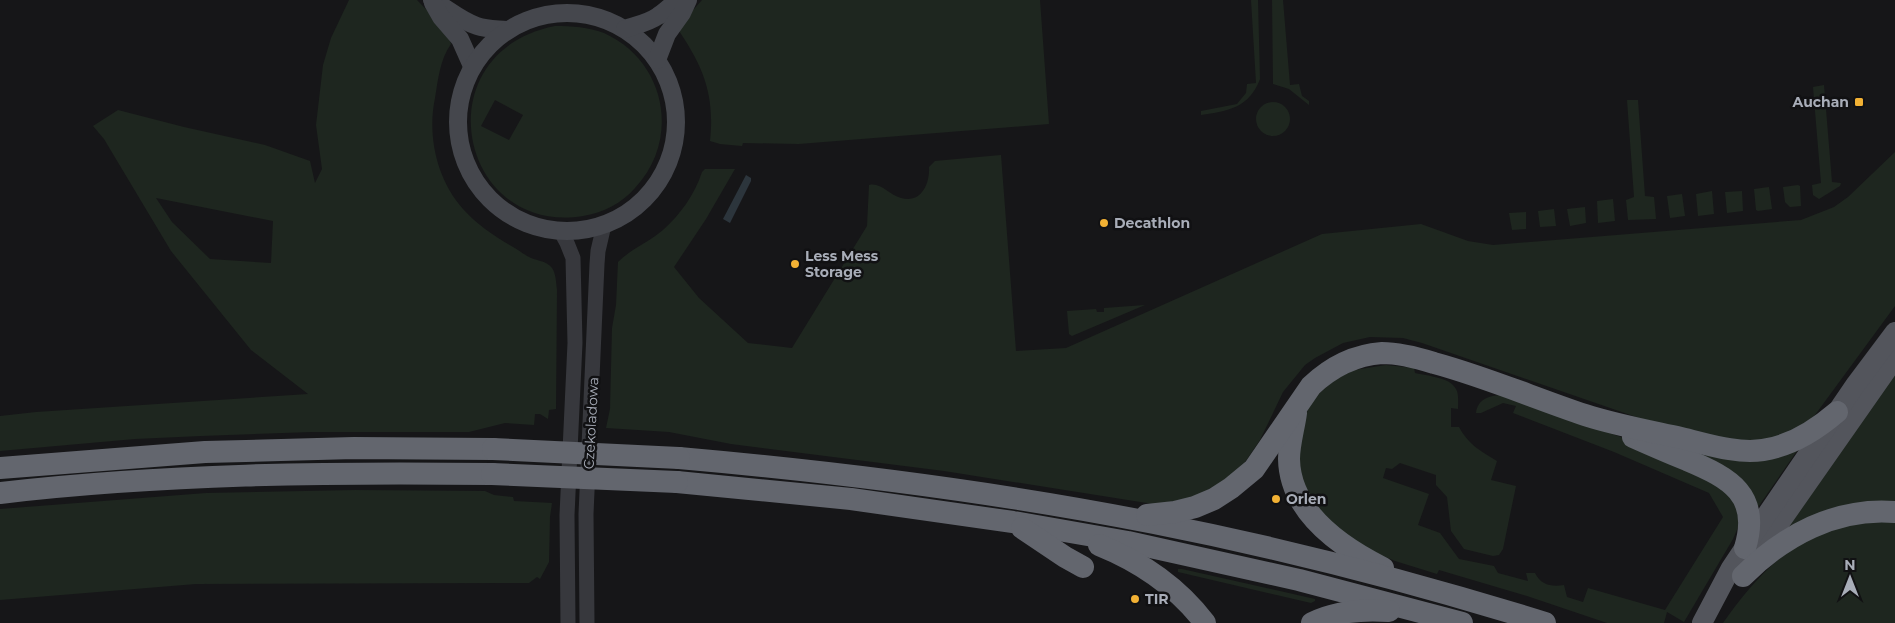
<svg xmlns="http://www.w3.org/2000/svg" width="1895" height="623" viewBox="0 0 1895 623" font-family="Montserrat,sans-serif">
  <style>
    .green { fill: #1e261f; fill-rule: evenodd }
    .water { fill: #2c353c }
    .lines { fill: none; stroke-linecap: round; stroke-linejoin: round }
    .tertiary { stroke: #37383d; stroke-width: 15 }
    .secondary { stroke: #45474d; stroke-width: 18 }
    .primary { stroke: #53555c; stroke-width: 20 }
    .motorway { stroke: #63666e; stroke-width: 22 }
    .motorway-bridge { stroke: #63666e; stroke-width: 22 }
    .poi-dot { fill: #f2b134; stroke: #111113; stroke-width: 2 }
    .labels { text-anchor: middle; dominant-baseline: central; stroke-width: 5; stroke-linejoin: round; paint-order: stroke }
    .poi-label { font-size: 14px; font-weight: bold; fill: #a8adb8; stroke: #111113; text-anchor: start }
    .street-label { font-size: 14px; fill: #a8adb8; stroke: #111113 }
  </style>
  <rect width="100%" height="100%" fill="#161618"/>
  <g class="green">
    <path d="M349 0H417L446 30 451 44C440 59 438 80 435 98 427 136 437 180 463 209 478 226 499 239 518 250 522 253 527 256 531 258 538 261 547 261 552 268 556 274 556 282 557 290L556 409 549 410 548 419 540 414H535L534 425 505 423 469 432H312L201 436 135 439 0 451V416L36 412 308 394 251 350 171 251 104 139 93 126 118 110 184 127 265 145 310 161 315 183 322 169 316 125 323 65 331 38ZM156 198 273 221 271 263 210 259 172 222Z"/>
    <path d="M702 0H1040L1049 124 799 144 743 143 742 146 720 144 710 141C715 94 703 66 677 28Z"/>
    <path d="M1251 0H1258L1260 79C1249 108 1228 111 1201 115V111L1237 104 1246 93 1247 84 1256 83Z"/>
    <polygon points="1272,0 1283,0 1290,85 1299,84 1302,96 1309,101 1309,105 1289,89 1273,84"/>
    <path d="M555 26C572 26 588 27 604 33 666 61 681 139 635 188 622 203 603 213 583 216 458 236 422 52 555 26ZM495 100 523 115 509 140 481 126Z"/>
    <polygon points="1824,85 1832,182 1841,183 1840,186 1819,199 1813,195 1812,185 1821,183 1813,87"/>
    <polygon points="1627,100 1638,100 1645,196 1654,197 1656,219 1628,220 1626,200 1634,197"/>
    <circle cx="1273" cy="119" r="17"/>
    <path d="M1895 152V306L1815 415 1801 427 1770 440 1732 442 1642 419 1422 343 1403 338 1370 337 1343 343 1315 358 1305 365 1283 392 1260 440 1241 468 1225 481 1190 499 1153 504 944 471 731 444 669 432 606 428 610 409 612 328 616 305 618 262C631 249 649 242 663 230 680 215 695 194 702 172L705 169H735L706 219 674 267 699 298 748 343 792 348 867 226 869 185C881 182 889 195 901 198 921 204 930 184 929 167L935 161 1001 155 1016 351 1066 348 1322 234 1421 224 1468 241 1493 245 1801 220 1834 207 1848 197Z"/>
    <polygon points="1798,185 1800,186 1801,206 1790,207 1785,202 1783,187"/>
    <polygon points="1769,187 1772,209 1758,211 1756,210 1754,189"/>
    <polygon points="1712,191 1714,214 1698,216 1696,194"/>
    <polygon points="1742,191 1743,211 1727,213 1725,192"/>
    <polygon points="1682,194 1685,216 1670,218 1667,196"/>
    <polygon points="1613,199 1615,221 1598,223 1597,201"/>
    <polygon points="1585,207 1586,223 1570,226 1567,209"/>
    <polygon points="1554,209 1556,226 1540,227 1538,211"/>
    <polygon points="1526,212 1526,229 1512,230 1509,213"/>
    <polygon points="1145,305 1072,336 1069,334 1067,311 1096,309 1097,312 1104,312 1104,308"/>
    <path d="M1386 365 1414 368 1415 373C1427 376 1450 377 1456 389 1459 394 1458 403 1458 409L1451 408V427H1459C1468 444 1480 451 1497 461L1491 480 1516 486 1503 549 1499 555 1493 556 1464 549 1451 531 1447 497 1436 485V475L1400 463 1392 469 1386 468 1383 478 1429 494 1418 525 1440 533 1459 559 1494 566 1498 573 1528 581 1526 573H1535C1541 585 1551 587 1564 585L1567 597 1583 602 1588 588 1665 610 1723 517 1709 493 1614 452 1513 413 1516 406 1503 403 1481 413H1476C1478 399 1488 396 1501 395L1638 443 1736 495 1739 525 1733 539 1684 622 1667 612 1664 623H1607L1527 596 1439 570 1437 574 1395 561 1369 550 1316 514 1295 465 1308 408 1317 395 1336 379 1354 370Z"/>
    <polygon points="1895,370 1895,507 1783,534"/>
    <polygon points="1799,448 1756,510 1691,451"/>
    <polygon points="355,490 485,491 494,495 513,497 514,501 552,503 550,517 549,562 540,579 537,577 529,583 196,584 0,600 0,509 206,493"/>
    <path d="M1864 522H1895V623H1723C1748 588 1775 555 1815 536 1830 529 1848 526 1864 522Z"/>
    <polygon points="1178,569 1182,569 1315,599 1315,601 1311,603 1178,572"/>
  </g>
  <polygon class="water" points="746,175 751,178 751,181 730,223 723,219"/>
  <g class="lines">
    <g class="tertiary">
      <polyline points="561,232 567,243 573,258 575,343 567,515 568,623"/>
      <polyline points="587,623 586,514 597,264 598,251 604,225"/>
    </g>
    <g class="secondary">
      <path d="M432 0C447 8 461 21 477 26 486 29 496 29 506 30"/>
      <polyline points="433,3 441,17 460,39 472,66"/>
      <circle cx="567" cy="122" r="109"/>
      <path d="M625 29C636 25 648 23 658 16 666 11 671 4 681 0"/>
      <polyline points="657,60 667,34 682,13 688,0"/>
    </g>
    <g class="primary">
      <polyline points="1753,561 1895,358"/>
      <polyline points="1702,623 1731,568 1757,529 1856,384 1895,332"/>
    </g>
    <g class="motorway">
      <path d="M1296 413C1294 428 1289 444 1289 459 1290 513 1341 547 1383 568"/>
      <path d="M1633 437C1651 445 1669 453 1687 460 1730 478 1761 495 1745 548"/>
      <path d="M679 458C838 472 997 492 1154 523 1286 549 1417 583 1545 623"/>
      <polyline points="0,468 205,452 354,448 493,449"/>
      <polyline points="677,482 851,499 1013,522 1128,542 1299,580 1462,623"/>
      <path d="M0 493C163 474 328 472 492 474"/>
      <path d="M1147 515 1175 512 1195 507 1214 499 1231 488 1254 469 1311 386C1331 367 1355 355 1382 353 1400 353 1418 358 1434 363 1486 377 1534 398 1585 415 1616 425 1649 431 1681 438 1707 444 1736 454 1763 450 1791 446 1816 430 1837 412"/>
      <polyline points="1022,528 1065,557 1083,567"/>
      <path d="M1099 545C1141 562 1177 586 1205 623"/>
      <path d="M1743 576C1783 536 1836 507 1895 512"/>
      <path d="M1312 623C1336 611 1362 609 1389 611"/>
    </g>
    <g class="motorway-bridge">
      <polyline points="493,449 679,458"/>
      <polyline points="492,474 677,482"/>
    </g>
  </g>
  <g class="poi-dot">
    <rect x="1854" y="97" width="10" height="10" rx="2.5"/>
    <circle cx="1104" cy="223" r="5"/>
    <circle cx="795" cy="264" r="5"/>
    <circle cx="1276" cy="499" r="5"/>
    <circle cx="1135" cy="599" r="5"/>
  </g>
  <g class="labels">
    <g class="poi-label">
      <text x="1849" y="102" text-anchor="end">Auchan</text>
      <text x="1114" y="223">Decathlon</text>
      <text x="805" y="256">Less Mess<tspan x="805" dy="16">Storage</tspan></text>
      <text x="1286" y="499">Orlen</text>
      <text x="1145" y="599">TIR</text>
    </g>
    <g class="street-label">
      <text transform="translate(591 423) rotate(-87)">Czekoladowa</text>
    </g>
  </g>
  <g transform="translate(1850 578)" stroke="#111113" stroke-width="4" paint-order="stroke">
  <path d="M0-4L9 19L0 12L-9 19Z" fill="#a8adb8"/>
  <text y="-8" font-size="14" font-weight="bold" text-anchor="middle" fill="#a8adb8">N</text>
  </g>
</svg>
